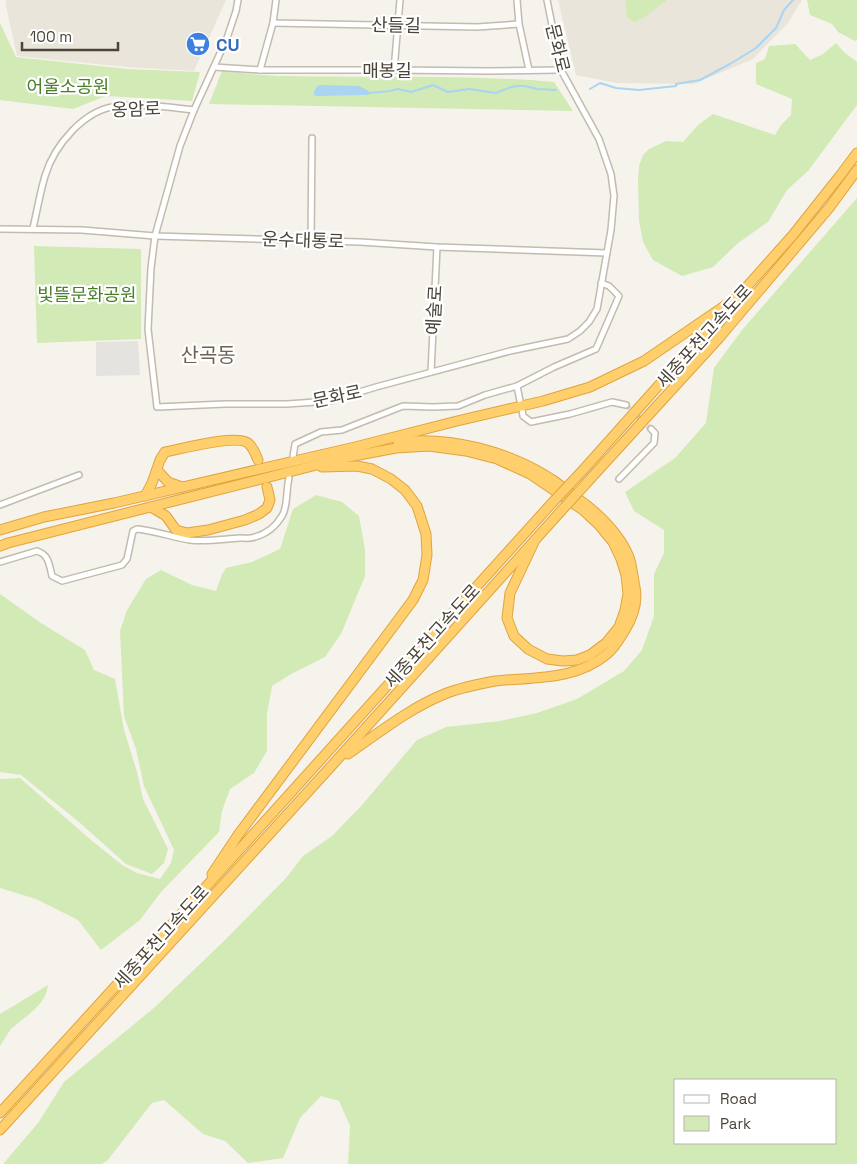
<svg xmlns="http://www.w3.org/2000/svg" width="857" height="1164" viewBox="0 0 857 1164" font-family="'Space Grotesk','Noto Sans KR',sans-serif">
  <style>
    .residential { fill: #eae5da }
    .green { fill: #d2eab5; fill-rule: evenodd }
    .parking { fill: #e5e3e0 }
    .water { fill: #a9d4f2 }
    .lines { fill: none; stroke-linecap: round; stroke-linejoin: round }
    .stream { stroke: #a9d4f2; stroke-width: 2 }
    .minor-tunnel { stroke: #d4d0c8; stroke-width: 5; stroke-dasharray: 5 2.5; stroke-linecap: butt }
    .minor-casing { stroke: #c2bbae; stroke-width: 8 }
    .motorway-casing { stroke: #e0a43c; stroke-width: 11 }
    .minor { stroke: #fff; stroke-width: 5 }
    .motorway { stroke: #ffcf6e; stroke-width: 9 }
    .motorway-bridge-casing { stroke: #e0a43c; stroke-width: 11; stroke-linecap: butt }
    .motorway-bridge { stroke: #ffcf6e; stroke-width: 9 }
    .labels { text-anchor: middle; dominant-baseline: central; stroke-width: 4.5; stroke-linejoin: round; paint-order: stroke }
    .street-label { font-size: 18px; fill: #4b4439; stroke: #fff }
    .shop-label { font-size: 18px; font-weight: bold; fill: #366cbe; stroke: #fff; text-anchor: start }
    .park-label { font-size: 18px; fill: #4a7f2a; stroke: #fff }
    .quarter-label { font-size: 20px; fill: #6e6250; stroke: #fff }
  </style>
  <rect width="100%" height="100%" fill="#f6f3ec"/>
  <g class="residential">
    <polygon points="6,0 226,0 194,71 127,67 17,56 6,6"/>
    <polygon points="558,0 802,0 788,23 753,59 694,84 616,83 576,75"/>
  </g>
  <g class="green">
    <polygon points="625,0 667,0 645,17 635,22 627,18"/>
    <polygon points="807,0 857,0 857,40 855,41 838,32 832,24 810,15"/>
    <polygon points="0,23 16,57 127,69 200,72 192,101 106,96 73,109 0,100"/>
    <polygon points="836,43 844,52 857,62 857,105 808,171 787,190 768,222 738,243 713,267 682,276 653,260 643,242 639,221 638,180 639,166 643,155 649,149 666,141 683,142 698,125 713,114 775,135 781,125 791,115 792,99 756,84 756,63 765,59 769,46 795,44 810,60 823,54"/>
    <path d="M222 71C243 73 265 76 287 76 376 78 465 74 554 82L573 111 209 104Z"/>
    <path d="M857 198V1164H348L350 1126 339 1101 321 1096 300 1118 283 1158 248 1163 225 1141 203 1134 164 1100 152 1103 107 1161 101 1164H3L38 1123 64 1082 155 1007 224 941 286 878 303 856 332 836 362 805 417 740 446 727 500 721 537 713 577 699 624 671 642 650 654 616V574L664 553V530L634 511 625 492 675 458 706 423 714 368 742 330ZM676 1080H836V1143H676Z"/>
    <polygon points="34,246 141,249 141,339 37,343"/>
    <polygon points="316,495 342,502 359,516 365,550 365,576 341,634 325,657 293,673 272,686 267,714 267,751 254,773 230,789 222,811 219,832 161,892 140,920 101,950 78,920 36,899 0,888 0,779 20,778 91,840 122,865 137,873 160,879 171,863 174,850 144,786 136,749 124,716 120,631 127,610 146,579 161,570 192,585 216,591 222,574 226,568 252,562 280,549 293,509"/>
    <polygon points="0,594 41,623 85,650 94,670 115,679 124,730 137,772 143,799 168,849 164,863 152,874 126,864 79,822 21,775 0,772"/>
    <path d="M48 985C46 1006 25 1016 11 1029 7 1034 4 1040 0 1046V1014Z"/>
  </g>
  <polygon class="parking" points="138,341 140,375 96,376 96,342"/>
  <polygon class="water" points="320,85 359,86 369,91 368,95 363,95 318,96 314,95 314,92 317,86"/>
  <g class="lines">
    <g class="stream">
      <polyline points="590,89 600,83 616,88 639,90 676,86 676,84 700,80 730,64 756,48 776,28 784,10 793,0"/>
      <polyline points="368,93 390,91 398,89 411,92 433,85 448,92 469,89 496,93 511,87 518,86 525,86 537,89 556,90"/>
    </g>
    <polyline class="minor-tunnel" points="626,405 651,429"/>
    <g class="minor-casing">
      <g id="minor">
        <polyline points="238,0 236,11 227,38 194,110 180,146 155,236 151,268 148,329 157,407 225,404 287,404 330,401 376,387 510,351 568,339 580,331 589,322 597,309 611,230 614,196 611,174 599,139 561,70 547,0"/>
        <polyline points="517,0 519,24 529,70"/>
        <polyline points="273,23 477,27 519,24"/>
        <polyline points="214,67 260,70 394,70 487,71 561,70"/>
        <polyline points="260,70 273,23 276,0"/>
        <polyline points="394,70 400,0"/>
        <path d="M33 228C37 211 40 193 45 176 54 146 84 109 118 106 143 104 168 107 194 110"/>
        <polyline points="0,229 82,230 155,236 360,242 437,247 607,253"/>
        <polyline points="311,240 312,138"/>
        <polyline points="431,372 437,247"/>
        <polyline points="520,401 517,386 554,367 596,349 619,296 609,286 601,283"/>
        <polyline points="522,410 523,416 531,422 570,414 612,402 626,405"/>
        <polyline points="293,457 295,444 321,432 342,430 403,406 433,407 458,406 485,395 517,386"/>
        <polyline points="619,479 654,443 655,433 651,429"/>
        <polyline points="0,505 79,475"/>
        <path d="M0 562 37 551C49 555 49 564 52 576L62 581 122 565 127 559 133 531 137 529C155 531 172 537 190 540 206 542 223 539 240 538 245 538 250 539 255 537 266 534 276 526 282 516 288 507 286 489 289 478"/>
      </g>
    </g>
    <g class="motorway-casing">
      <g id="motorway">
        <polyline points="584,469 793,235 839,177 857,153"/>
        <polyline points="157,470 168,482 182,487"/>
        <polyline points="592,477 719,338 829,208 857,170"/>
        <path d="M145 496 152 483 160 460 165 452C181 449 237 434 248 443 253 447 256 455 258 460"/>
        <polyline points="151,507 166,516 176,530 187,533 208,530 245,520 259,514 267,508 270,500 267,487"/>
        <polyline points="0,530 44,517 114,503 355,447 457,421 543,401 590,387 644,361 739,296"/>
        <polyline points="0,546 8,543 348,457 396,448 429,446 466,451 497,459 530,474 583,510 599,525 613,542 621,559 626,575 628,594 625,610 619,627 606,643 590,655 577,660 563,661 547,659 528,649 514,636 507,618 510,593 535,540"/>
        <path d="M348 754C380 732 411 707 447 693 463 687 479 684 495 681 533 677 575 681 607 654 615 648 620 638 625 630 633 617 638 602 635 587 633 577 632 566 629 557 619 533 598 513 577 498 569 492 561 486 553 480 508 451 451 436 398 442"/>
        <polyline points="212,874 238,835 413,600 423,580 427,555 426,534 417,506 405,490 391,479 372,469 357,466 322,467"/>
        <polyline points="0,1113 194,900 552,503"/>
        <polyline points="0,1130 335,762 561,511"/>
      </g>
    </g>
    <use href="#minor" class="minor"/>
    <use href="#motorway" class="motorway"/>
    <g class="motorway-bridge-casing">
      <g id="motorway-bridge">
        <polyline points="552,503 584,469"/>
        <polyline points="561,511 592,477"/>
      </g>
    </g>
    <use href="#motorway-bridge" class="motorway-bridge"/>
  </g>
  <defs>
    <g id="supermarket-disc" transform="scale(1.25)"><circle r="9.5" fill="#3f7fe0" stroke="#fff"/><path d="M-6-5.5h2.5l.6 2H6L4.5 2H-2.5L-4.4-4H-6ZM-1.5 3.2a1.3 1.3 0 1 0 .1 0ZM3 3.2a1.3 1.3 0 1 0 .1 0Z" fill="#fff"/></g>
  </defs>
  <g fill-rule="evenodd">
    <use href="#supermarket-disc" x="198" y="44"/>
  </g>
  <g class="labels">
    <g class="street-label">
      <text transform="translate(396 25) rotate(1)">산들길</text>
      <text transform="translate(558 48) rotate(76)">문화로</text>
      <text x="387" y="70">매봉길</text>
      <text transform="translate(136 109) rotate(-2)">옹암로</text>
      <text transform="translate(303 240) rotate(2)">운수대통로</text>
      <text transform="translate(434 310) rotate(-87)">예술로</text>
      <text transform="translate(704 336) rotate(-48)">세종포천고속도로</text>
      <text transform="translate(337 396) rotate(-12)">문화로</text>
      <text transform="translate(432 636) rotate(-48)">세종포천고속도로</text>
      <text transform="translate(161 937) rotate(-48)">세종포천고속도로</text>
    </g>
    <g class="shop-label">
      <text x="216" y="44">CU</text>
    </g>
    <g class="park-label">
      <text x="68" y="86">어울소공원</text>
      <text x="87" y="294">빛뜰문화공원</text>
    </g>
    <g class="quarter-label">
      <text x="208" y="355">산곡동</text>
    </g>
  </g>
  <rect x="674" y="1079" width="162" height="65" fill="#ffffff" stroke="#b7b4b0"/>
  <rect x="684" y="1095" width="25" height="8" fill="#ffffff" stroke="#b7b4b0"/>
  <text x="720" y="1104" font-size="15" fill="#4b4439">Road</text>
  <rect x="684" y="1116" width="25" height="15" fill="#d2eab5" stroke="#b7b4b0"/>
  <text x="720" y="1129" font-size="15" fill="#4b4439">Park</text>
  <path d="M22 42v8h96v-8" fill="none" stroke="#4b4439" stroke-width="2.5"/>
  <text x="30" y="42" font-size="15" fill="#4b4439" stroke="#ffffff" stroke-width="4" paint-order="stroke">100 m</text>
</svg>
